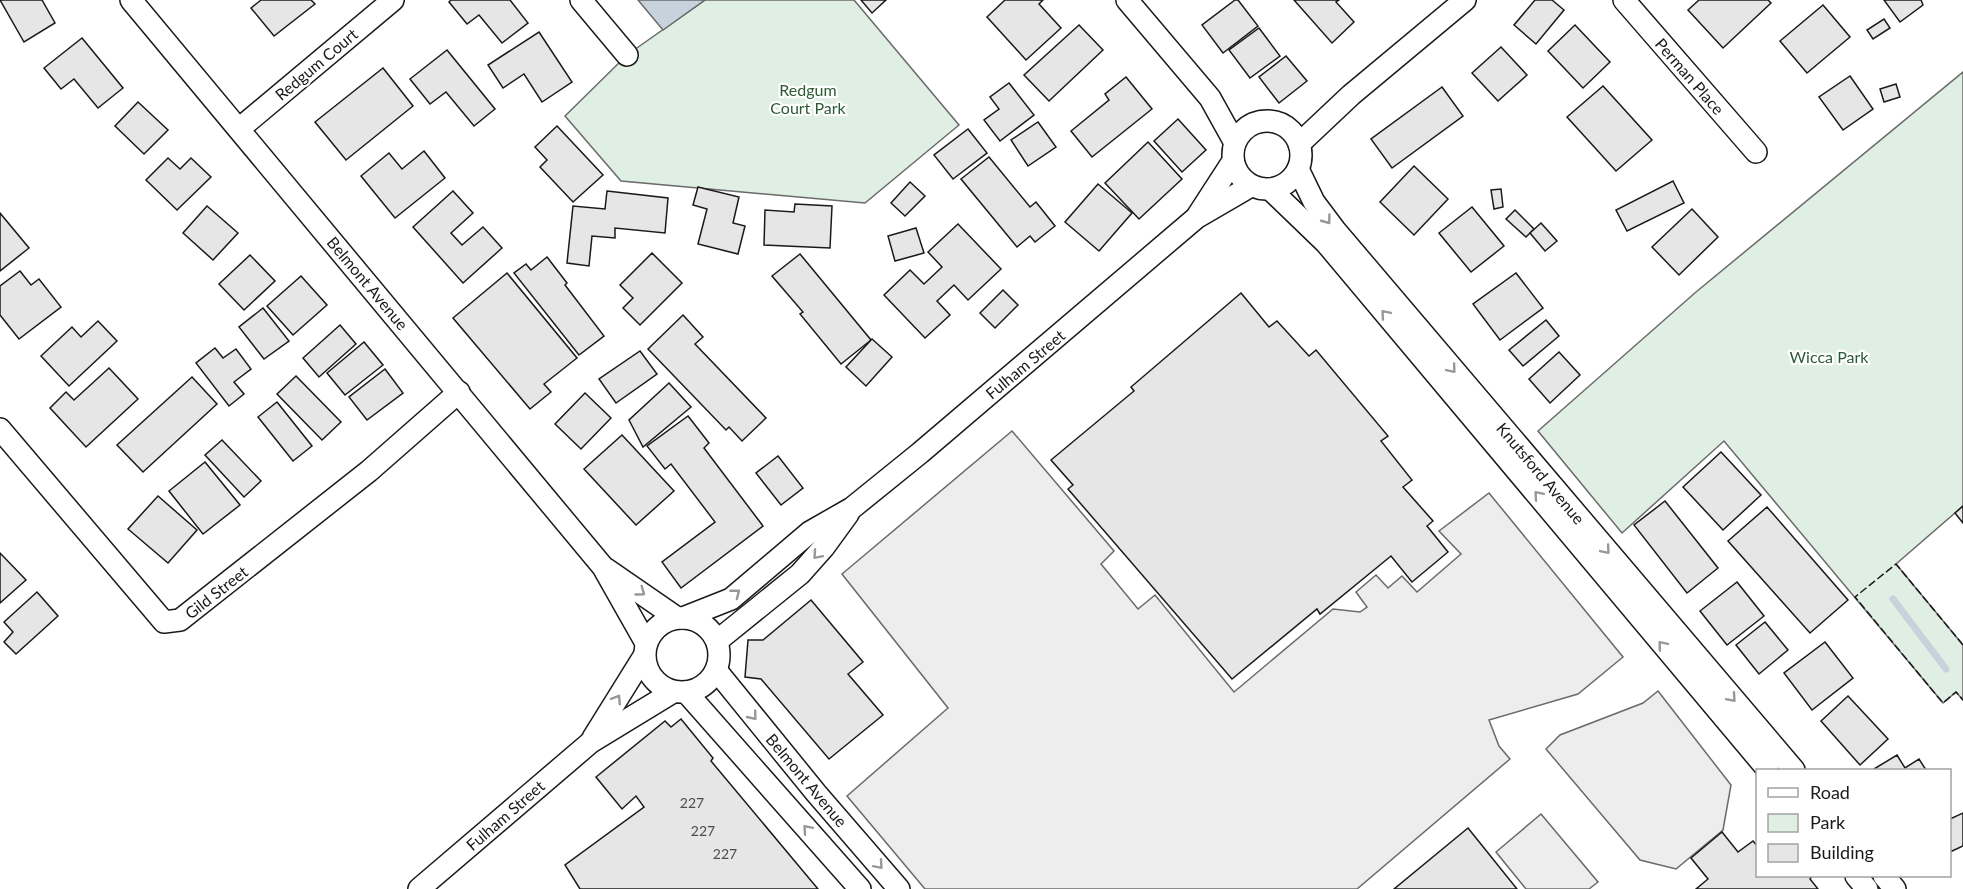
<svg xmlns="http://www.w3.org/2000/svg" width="1963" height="889" viewBox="0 0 1963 889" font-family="Lato,sans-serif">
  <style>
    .green { fill: #e0efe3; stroke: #6a6a6a; stroke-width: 1.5 }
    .parking { fill: #ededed; stroke: #6a6a6a; stroke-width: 1.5 }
    .water { fill: #c6d2dc; stroke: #6a6a6a; stroke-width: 1.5 }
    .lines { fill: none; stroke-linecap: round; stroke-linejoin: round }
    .stream { stroke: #c6d2dc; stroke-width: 7 }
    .building { fill: #e6e6e6; stroke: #1a1a1a; stroke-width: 1.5 }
    .street-casing { stroke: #1a1a1a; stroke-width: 24 }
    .street { stroke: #fff; stroke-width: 21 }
    .fence { stroke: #1a1a1a; stroke-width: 1.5; stroke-dasharray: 8 3; stroke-linecap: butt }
    .oneway { stroke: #989898 }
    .labels { text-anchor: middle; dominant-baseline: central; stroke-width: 4.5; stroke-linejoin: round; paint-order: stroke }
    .number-label { font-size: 14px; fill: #4d4d4d }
    .street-label { font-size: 16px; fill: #1a1a1a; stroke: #fff }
    .park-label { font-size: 16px; fill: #2b5a34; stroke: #fff }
  </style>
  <rect width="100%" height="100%" fill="#fff"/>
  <g class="green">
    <polygon points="705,0 854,0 959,125 865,203 621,181 565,116 627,55"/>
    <polygon points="1963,72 1963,506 1896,564 1963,645 1963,700 1956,692 1943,703 1724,441 1622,533 1538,431 1696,292"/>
  </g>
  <g class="parking">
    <polygon points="1012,431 1114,551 1101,564 1138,609 1155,595 1234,692 1333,609 1360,612 1367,607 1356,592 1376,575 1388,588 1402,576 1417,592 1461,554 1439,531 1489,493 1623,657 1578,694 1489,720 1499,746 1510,759 1357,889 925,889 847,796 948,708 842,574"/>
    <polygon points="1658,691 1731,785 1723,830 1676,869 1640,860 1546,749 1560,735 1643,703"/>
    <polygon points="1541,814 1598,882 1589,889 1526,889 1496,852"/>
  </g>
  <polygon class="water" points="638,0 705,0 663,30"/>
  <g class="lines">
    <polyline class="stream" points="1893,599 1946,669"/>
  </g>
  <g class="building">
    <polygon points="0,0 42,0 55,23 24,42"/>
    <polygon points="261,0 311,0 315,4 274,36 251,8"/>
    <polygon points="451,0 510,0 528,23 502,43 479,15 467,24 449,2"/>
    <polygon points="861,0 886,0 872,13"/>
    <polygon points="1005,0 1043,0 1039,4 1061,28 1026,60 987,17"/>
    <polygon points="1235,0 1238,0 1258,26 1223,53 1202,25"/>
    <polygon points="1294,0 1339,0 1336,2 1354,22 1332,43"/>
    <polygon points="1535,0 1552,0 1564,10 1536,44 1514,25"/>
    <polygon points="1699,0 1768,0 1771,3 1723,48 1688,10"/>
    <polygon points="1884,0 1921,0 1923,5 1900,22"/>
    <polygon points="1823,5 1850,37 1807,73 1780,41"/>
    <polygon points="1884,19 1890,28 1873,39 1867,30"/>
    <polygon points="1079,25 1103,50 1049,101 1024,75"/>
    <polygon points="1575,25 1610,62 1583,88 1548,51"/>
    <polygon points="1259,28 1280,56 1250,78 1229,50"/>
    <polygon points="539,32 572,82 542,102 524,74 503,88 488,65"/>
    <polygon points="82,38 123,88 98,108 74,79 61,89 44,68"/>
    <polygon points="1501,47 1527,75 1498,101 1472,73"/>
    <polygon points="447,50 495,109 474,126 446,92 430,104 410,79"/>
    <polygon points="1286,56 1307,81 1279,103 1259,77"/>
    <polygon points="383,68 413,106 346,160 315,122"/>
    <polygon points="1850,76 1873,109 1843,130 1819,97"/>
    <polygon points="1126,77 1152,109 1092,157 1071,131 1109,100 1105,94"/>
    <polygon points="1009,83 1034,115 1000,141 984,120 999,109 990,97"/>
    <polygon points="1896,84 1900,97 1884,102 1880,89"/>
    <polygon points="1603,86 1652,140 1616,171 1567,117"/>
    <polygon points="1442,87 1463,116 1392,168 1371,139"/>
    <polygon points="138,102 168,130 144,154 115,126"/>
    <polygon points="1178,119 1206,150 1182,172 1154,141"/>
    <polygon points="1038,122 1056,147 1028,166 1011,140"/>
    <polygon points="557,126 603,175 573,202 540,167 547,160 535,147"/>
    <polygon points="968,129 987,153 953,179 934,155"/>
    <polygon points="1148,142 1182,179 1139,219 1105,183"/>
    <polygon points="424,151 445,178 395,218 361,176 389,153 402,169"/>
    <polygon points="989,157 1030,207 1036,202 1055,226 1035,242 1030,236 1017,247 961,179"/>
    <polygon points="168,158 180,169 191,158 211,177 177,210 146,180"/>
    <polygon points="1414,166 1448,199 1414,235 1380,202"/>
    <polygon points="1673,181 1684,203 1627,231 1616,210"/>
    <polygon points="910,182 925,196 905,216 891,203"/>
    <polygon points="1098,184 1132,213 1099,251 1065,222"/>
    <polygon points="698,187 739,197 733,223 745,226 738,254 698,244 707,209 693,205"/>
    <polygon points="1501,189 1503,207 1494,209 1491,190"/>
    <polygon points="453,191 473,213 451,233 462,245 483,227 502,248 463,283 413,227"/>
    <polygon points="607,191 668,198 665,233 615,228 615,238 592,236 589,266 567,263 573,206 605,209"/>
    <polygon points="795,204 832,206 830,248 764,245 765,210 794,212"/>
    <polygon points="207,206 238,233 213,260 183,233"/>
    <polygon points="1472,207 1504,246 1471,272 1439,233"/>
    <polygon points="1692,209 1718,237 1679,275 1652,247"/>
    <polygon points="1515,210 1534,229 1526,237 1506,219"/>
    <polygon points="0,213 29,248 0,271"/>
    <polygon points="1541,223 1557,241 1545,251 1530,233"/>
    <polygon points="958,224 1001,269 968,300 954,285 937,301 950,315 925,338 884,295 910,270 924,284 942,267 928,252"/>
    <polygon points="916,228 924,253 895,261 888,236"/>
    <polygon points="652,253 682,283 640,325 623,308 633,298 620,285"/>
    <polygon points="800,254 871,340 841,364 800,314 803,312 772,276"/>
    <polygon points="250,255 275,281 244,310 219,284"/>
    <polygon points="547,257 567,283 565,285 604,336 579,355 514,273 526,264 531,270"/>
    <polygon points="20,271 31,285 39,279 61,307 19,339 0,315 0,286"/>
    <polygon points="507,273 577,358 544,384 551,392 530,409 453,318"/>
    <polygon points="1516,273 1543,308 1500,340 1473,304"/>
    <polygon points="301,276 327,305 293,335 267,306"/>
    <polygon points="1003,290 1018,305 995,328 980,313"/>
    <polygon points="1241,293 1269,327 1277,321 1309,356 1316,350 1388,436 1381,441 1412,480 1403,487 1433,521 1427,526 1448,552 1412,582 1391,556 1320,614 1317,609 1232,679 1068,489 1073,485 1051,460 1134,391 1131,387"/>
    <polygon points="263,308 289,341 264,359 239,327"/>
    <polygon points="683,315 703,337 695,344 766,418 742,441 729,427 726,430 648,349"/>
    <polygon points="1546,320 1559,336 1523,366 1509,350"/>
    <polygon points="98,321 117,341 69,386 41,356 72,327 81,337"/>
    <polygon points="340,325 356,344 319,377 303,358"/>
    <polygon points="872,339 892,357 866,386 846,367"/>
    <polygon points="364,342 383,365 345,395 327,373"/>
    <polygon points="215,348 223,358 236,349 251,369 234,382 244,394 229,406 196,363"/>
    <polygon points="640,351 657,374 616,403 599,379"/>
    <polygon points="1559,352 1580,375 1550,403 1529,379"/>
    <polygon points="109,368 138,399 86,447 50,408 66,392 74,400"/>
    <polygon points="385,369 403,393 367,420 349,397"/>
    <polygon points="296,376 341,422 322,440 277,394"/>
    <polygon points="192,377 217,404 143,472 117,445"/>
    <polygon points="669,383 691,407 643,447 629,420"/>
    <polygon points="585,393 611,418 581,449 555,424"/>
    <polygon points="277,402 312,446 293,461 258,417"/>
    <polygon points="688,416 709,443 704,448 763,526 681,588 662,562 715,522 671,464 665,469 647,446"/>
    <polygon points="622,435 674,491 636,525 584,469"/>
    <polygon points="222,440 261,481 244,497 205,455"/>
    <polygon points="1721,452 1761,495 1723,530 1683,487"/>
    <polygon points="778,456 803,488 781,505 756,473"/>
    <polygon points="205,462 240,505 203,534 169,491"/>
    <polygon points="158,496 197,530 168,563 128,529"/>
    <polygon points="1665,501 1718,568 1687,593 1634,525"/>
    <polygon points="1963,506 1963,523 1955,513"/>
    <polygon points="1767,507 1848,600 1810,633 1728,541"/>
    <polygon points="0,553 26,580 0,603"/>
    <polygon points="1737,582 1764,616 1727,645 1700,611"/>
    <polygon points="37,592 58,616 16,654 4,642 13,632 4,622"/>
    <polygon points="811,600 863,662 848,674 883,715 829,759 761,679 745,677 748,640 763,640"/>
    <polygon points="1765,622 1788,650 1759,674 1736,645"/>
    <polygon points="1825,642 1853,678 1812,710 1784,673"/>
    <polygon points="1848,696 1888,739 1860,765 1821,721"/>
    <polygon points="681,719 713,758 711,761 818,889 580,889 565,865 644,807 636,796 622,809 596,777 665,721 671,727"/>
    <polygon points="1897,755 1905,768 1919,759 1926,770 1875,770 1874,769"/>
    <polygon points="1963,813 1963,846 1950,852 1950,819"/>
    <polygon points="1468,828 1517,889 1394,889"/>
    <polygon points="1722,832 1738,852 1753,841 1758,847 1758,876 1812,876 1810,879 1818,889 1696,889 1708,879 1691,858"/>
  </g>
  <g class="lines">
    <g class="street-casing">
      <g id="street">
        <polyline points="131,0 603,567 646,643"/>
        <polyline points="581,0 627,55"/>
        <polyline points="1127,0 1210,98 1235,143"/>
        <polyline points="1624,0 1756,152"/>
        <circle cx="1267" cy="155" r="34"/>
        <polyline points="239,129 393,0"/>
        <polyline points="1299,144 1351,95 1465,0"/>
        <polyline points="1298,169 1314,202 1335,230 1794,770"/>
        <polyline points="1271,190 1326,243 1768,770"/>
        <polyline points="1198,215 1233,161"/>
        <polyline points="0,429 164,622 180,620 369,471 459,392"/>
        <polyline points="606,569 677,618"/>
        <circle cx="682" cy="655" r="37"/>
        <polyline points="683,618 731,599 810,532 852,508 920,453 1196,218 1251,186"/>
        <polyline points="717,641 800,574 824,547 848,514"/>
        <polyline points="716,670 816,793 899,889"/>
        <polyline points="686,692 860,889"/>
        <polyline points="593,738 644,656"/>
        <polyline points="1856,876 1867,889"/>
        <polyline points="1884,876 1895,889"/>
        <polyline points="419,889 591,742 673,692"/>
      </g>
    </g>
    <use href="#street" class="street"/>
    <polyline class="fence" points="1963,645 1896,564 1855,597 1943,703 1956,692 1963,700"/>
  </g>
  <defs><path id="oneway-chevron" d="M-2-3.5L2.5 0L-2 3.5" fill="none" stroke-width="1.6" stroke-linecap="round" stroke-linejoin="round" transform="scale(1.5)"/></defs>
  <g class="oneway">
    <use href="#oneway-chevron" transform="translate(1327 220) rotate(53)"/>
    <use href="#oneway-chevron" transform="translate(1385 314) rotate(-130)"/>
    <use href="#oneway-chevron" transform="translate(1452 369) rotate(50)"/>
    <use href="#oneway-chevron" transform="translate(1538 495) rotate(-131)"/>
    <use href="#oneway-chevron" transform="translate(1606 550) rotate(50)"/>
    <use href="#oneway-chevron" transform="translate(817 555) rotate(131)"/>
    <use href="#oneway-chevron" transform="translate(641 592) rotate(36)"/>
    <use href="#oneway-chevron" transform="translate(736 593) rotate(-38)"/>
    <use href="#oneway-chevron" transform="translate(1662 645) rotate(-130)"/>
    <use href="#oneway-chevron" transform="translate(1732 698) rotate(49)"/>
    <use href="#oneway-chevron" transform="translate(617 699) rotate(-58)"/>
    <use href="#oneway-chevron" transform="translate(753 716) rotate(51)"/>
    <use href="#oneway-chevron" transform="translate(807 829) rotate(-131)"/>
    <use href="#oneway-chevron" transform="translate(879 865) rotate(49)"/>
  </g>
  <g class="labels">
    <g class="number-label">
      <text x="692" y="802">227</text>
      <text x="703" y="830">227</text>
      <text x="725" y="853">227</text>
    </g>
    <g class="street-label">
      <text transform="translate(316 64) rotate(-40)">Redgum Court</text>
      <text transform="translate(1690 76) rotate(49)">Perman Place</text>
      <text transform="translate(368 283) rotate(50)">Belmont Avenue</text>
      <text transform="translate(1025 364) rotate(-40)">Fulham Street</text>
      <text transform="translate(1541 473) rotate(50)">Knutsford Avenue</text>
      <text transform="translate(216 592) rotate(-38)">Gild Street</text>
      <text transform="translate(807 780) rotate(50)">Belmont Avenue</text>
      <text transform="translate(505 815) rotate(-41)">Fulham Street</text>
    </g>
    <g class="park-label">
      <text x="808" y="89">Redgum<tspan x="808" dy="18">Court Park</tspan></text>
      <text x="1829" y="356">Wicca Park</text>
    </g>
  </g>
  <rect x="1756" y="769" width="195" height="108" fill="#ffffff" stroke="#a3a3a3" stroke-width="1.5"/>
  <rect x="1768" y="788" width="30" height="9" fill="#ffffff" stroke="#a3a3a3" stroke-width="1.5"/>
  <text x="1810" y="799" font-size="18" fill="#1a1a1a">Road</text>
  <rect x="1768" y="814" width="30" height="18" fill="#e0efe3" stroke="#a3a3a3" stroke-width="1.5"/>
  <text x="1810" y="829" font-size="18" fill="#1a1a1a">Park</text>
  <rect x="1768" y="844" width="30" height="18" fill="#e6e6e6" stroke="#a3a3a3" stroke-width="1.5"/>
  <text x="1810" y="859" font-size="18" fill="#1a1a1a">Building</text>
</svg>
